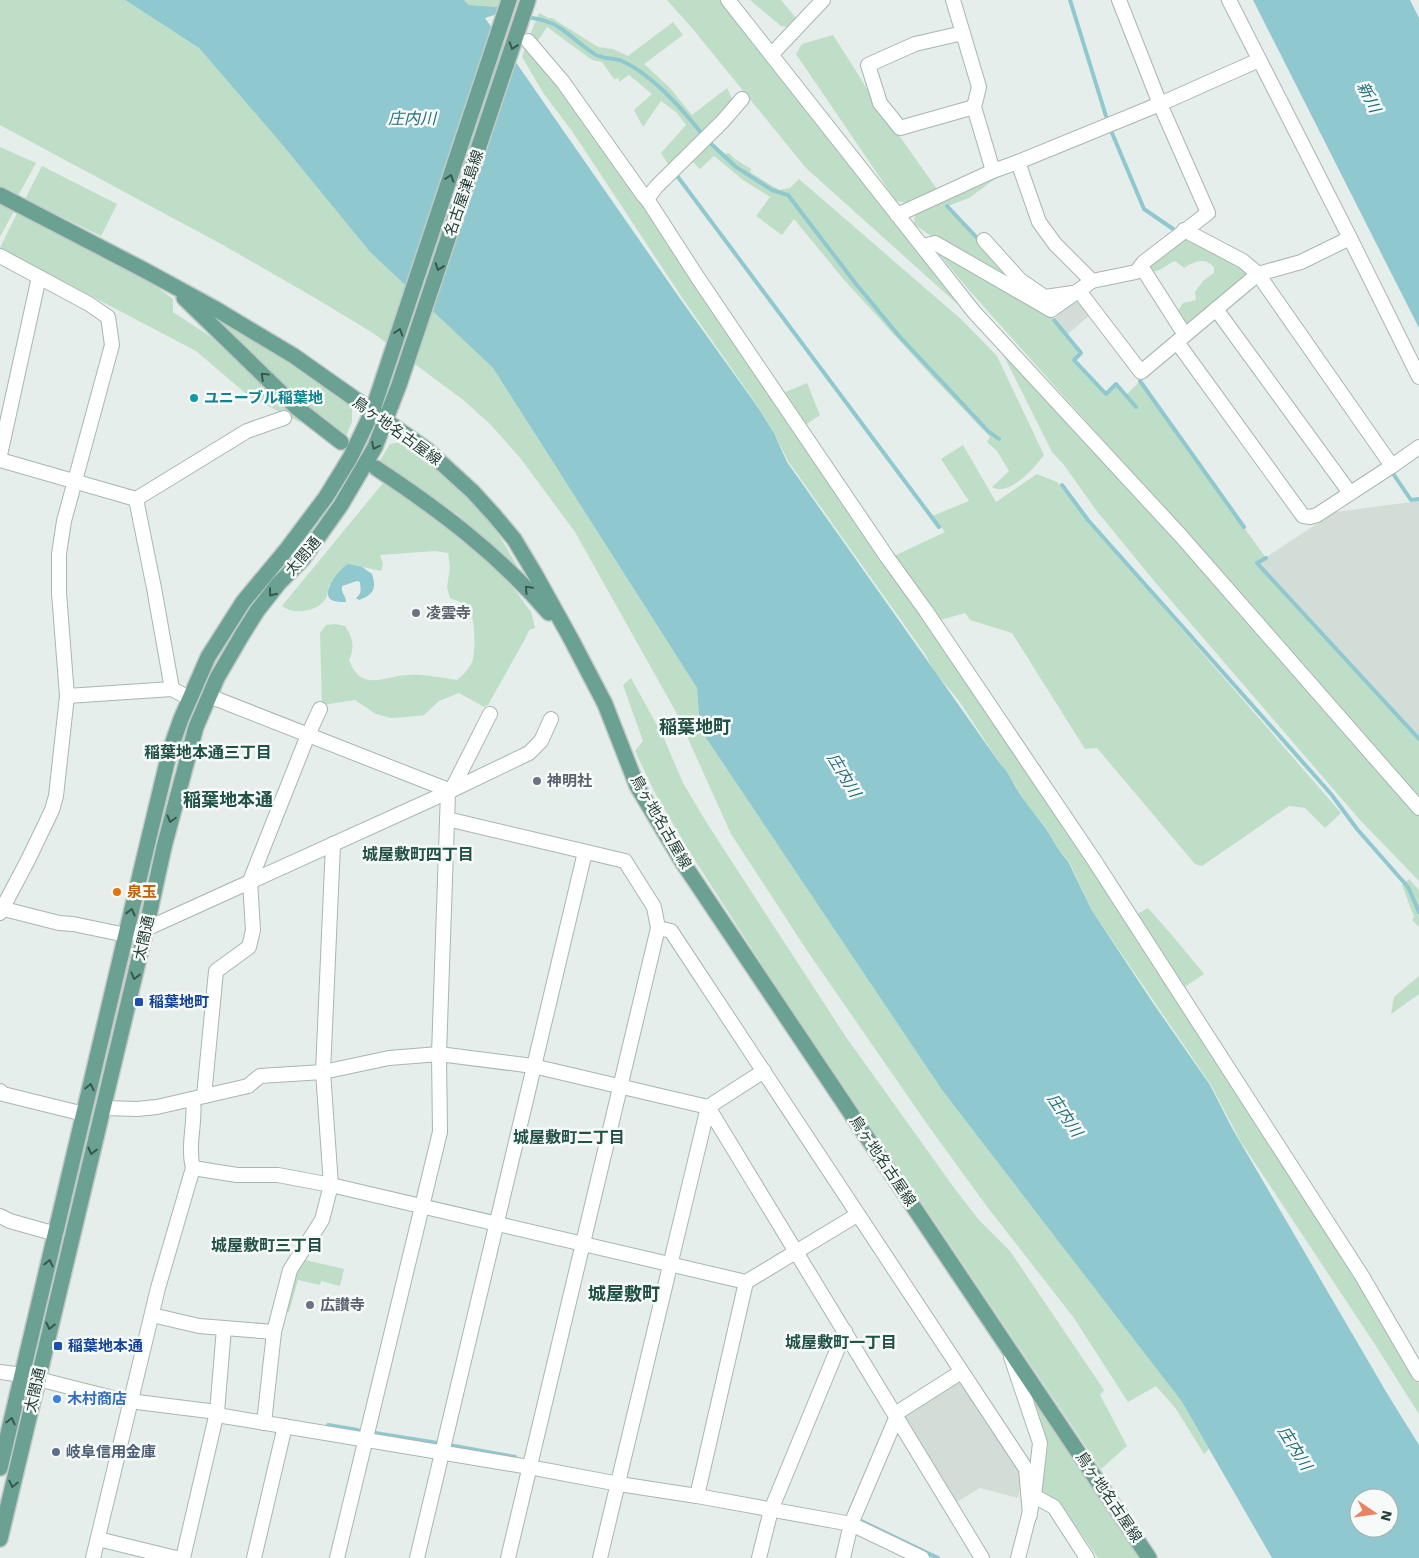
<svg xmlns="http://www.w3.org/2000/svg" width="1419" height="1558" viewBox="0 0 1419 1558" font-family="'Work Sans','Noto Sans JP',sans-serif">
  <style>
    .built { fill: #d3ddd8 }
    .green { fill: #bfdec7 }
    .water { fill: #90c8d0; fill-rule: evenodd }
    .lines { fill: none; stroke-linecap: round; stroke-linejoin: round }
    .stream { stroke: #90c8d0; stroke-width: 4 }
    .minor-casing { stroke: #a8b6b1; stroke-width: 16 }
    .major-casing { stroke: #c2c9c7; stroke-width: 18 }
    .minor { stroke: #fff; stroke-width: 14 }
    .major { stroke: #6ba192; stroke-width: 15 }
    .oneway { stroke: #36584e }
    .culture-dot { fill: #0f9aa8; stroke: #f6faf8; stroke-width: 2 }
    .worship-dot { fill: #6b7280; stroke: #f6faf8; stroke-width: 2 }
    .food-dot { fill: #e8710a; stroke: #f6faf8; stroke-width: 2 }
    .transit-dot { fill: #1a4fb4; stroke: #f6faf8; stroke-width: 2 }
    .shop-dot { fill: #3f7fe0; stroke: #f6faf8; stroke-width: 2 }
    .service-dot { fill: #5c6f8a; stroke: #f6faf8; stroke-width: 2 }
    .labels { text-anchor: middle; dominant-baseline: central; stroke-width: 5; stroke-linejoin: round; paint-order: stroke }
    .street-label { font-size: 15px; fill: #253f37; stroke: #f6faf8 }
    .culture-label { font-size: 15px; font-weight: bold; fill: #0d838f; stroke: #f6faf8; text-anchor: start }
    .worship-label { font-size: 15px; font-weight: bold; fill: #5b616d; stroke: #f6faf8; text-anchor: start }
    .food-label { font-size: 15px; font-weight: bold; fill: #c56008; stroke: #f6faf8; text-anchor: start }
    .transit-label { font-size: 15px; font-weight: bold; fill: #164399; stroke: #f6faf8; text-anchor: start }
    .shop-label { font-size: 15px; font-weight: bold; fill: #366cbe; stroke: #f6faf8; text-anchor: start }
    .service-label { font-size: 15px; font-weight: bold; fill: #4e5e75; stroke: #f6faf8; text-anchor: start }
    .water-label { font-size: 16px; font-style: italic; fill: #206d79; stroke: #f6faf8 }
    .neighbourhood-label { font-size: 16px; font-weight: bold; fill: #215144; stroke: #f6faf8 }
    .quarter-label { font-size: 18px; font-weight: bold; fill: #215144; stroke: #f6faf8 }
  </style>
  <rect width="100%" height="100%" fill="#e5eeea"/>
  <g class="built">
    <polygon points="1076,299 1081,300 1092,313 1068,334 1054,319"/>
    <polygon points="1419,501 1419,739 1257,563 1335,512"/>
    <polygon points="956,1382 963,1383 1023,1474 1018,1498 980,1488 955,1503 904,1419 905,1413"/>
  </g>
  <g class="green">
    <polygon points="0,0 125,0 199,48 280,142 370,252 493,368 697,688 700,729 942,1090 1182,1402 1209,1449 1204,1454 1176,1409 1156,1386 1128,1402 1074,1318 988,1208 927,1124 808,952 731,834 676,712 575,532 521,459 490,424 462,399 373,333 315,298 223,245 0,125"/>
    <polygon points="464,0 500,0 497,7 469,5"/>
    <polygon points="667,0 722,0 964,310 806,168 692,28"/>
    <polygon points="750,0 781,0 796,18 787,27 781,26"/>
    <polygon points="539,13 549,18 552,18 598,47 613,49 628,56 673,22 683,35 644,64 669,87 692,115 727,88 733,100 673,165 668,164 661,153 686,125 677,113 661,101 643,127 634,110 652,94 629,75 619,82 619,78 614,79 602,62 592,60 547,27 537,42 530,35"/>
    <polygon points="833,35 878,106 937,189 908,203 896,201 796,54 802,44"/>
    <path d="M526 45 589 123 836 487 879 558 917 606 1081 850 1311 1210 1335 1245 1419 1384V1414L1374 1343 1241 1142 1211 1085 1091 909 1069 861C1058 851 1052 837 1044 825 1038 817 1030 810 1024 801 1018 791 1008 770 1001 765L959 701 934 671 925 654 788 461 774 433 757 405 683 299 572 131 544 94 522 57Z"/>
    <path d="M709 140 724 154 729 153 735 159 751 169 750 172 779 190 790 188 799 179 962 320 997 356 1044 455C1035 467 1010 497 992 487L1009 471 997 451 987 442 990 437 930 374 845 281 794 219 782 235 756 216 770 197 743 180 714 156 700 169 689 158Z"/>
    <polygon points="0,147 36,163 18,196 0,187"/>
    <polygon points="42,166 117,204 101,236 25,199"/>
    <polygon points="1006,171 969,198 948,206 1018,282 1048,303 938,241 914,224 915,215 919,209"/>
    <polygon points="0,201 15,209 0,237"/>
    <polygon points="18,211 143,277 173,299 173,312 211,337 276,398 338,447 337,450 306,425 250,397 196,351 0,248"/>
    <path d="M1183 238 1238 266 1245 273V280L1189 325 1185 324 1177 312 1183 303 1196 300 1195 292 1203 281 1214 273V267C1205 257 1194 261 1184 268L1175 261C1166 264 1159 274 1149 271L1147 265Z"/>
    <polygon points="935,249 1046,311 1081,353 1074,360 1106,393 1116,384 1126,395 1139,382 1266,558 1258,563 1419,739 1419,798 1185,532 968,289"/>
    <path d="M217 319C265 343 308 375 352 407V422L346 436 299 402 278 382Z"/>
    <polygon points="998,344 1177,540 1419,814 1419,881 1360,820 1155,582 1096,510 1064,465 1052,452"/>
    <polygon points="807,383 820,415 804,426 781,394"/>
    <path d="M401 442C432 464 470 494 492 525 503 541 512 557 522 574L493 545 457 514 379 462 390 444Z"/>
    <polygon points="963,445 996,502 1037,474 1057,482 1088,521 1341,813 1325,828 1305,808 1289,806 1202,866 1195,864 1097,748 1085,749 1012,633 970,620 965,613 937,621 894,556 945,532 932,516 969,501 941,459"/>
    <path d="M383 483 394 488 479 552 512 586 531 612 535 628 529 630 525 639 488 705 484 707 459 693 439 701 424 715 407 717 391 718 376 714 355 700 322 705 320 633 326 625 336 624 345 626C353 638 355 647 349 660 362 694 384 675 410 675 426 674 441 678 457 680 463 675 469 669 472 662 476 654 475 618 470 611 466 604 458 601 450 598L447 587 450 567 448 553 435 551 380 555 383 564 381 571 362 567 329 585C328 590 328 597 324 601 315 612 293 615 282 606Z"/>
    <polygon points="631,678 663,736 683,783 708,825 846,1037 955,1189 979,1220 1010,1251 1104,1390 1100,1395 1127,1446 1101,1469 770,977 689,851 655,793 635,751 643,741 623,685"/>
    <polygon points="1409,879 1419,890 1419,927 1412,920 1414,917 1402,885"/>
    <polygon points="1148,908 1171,934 1204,974 1183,988 1134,916"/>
    <polygon points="1419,976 1419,994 1391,1014 1394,997"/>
    <polygon points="301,1259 344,1269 340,1286 321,1281 320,1285 298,1280 289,1312 283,1311 294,1272"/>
    <polygon points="1025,1386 1140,1558 1098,1558 1059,1502 1038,1490 1048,1446 1045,1435 1030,1407"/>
  </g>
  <g class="water">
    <path d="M125 0H464L469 5 497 7 500 13 485 18 681 300 757 406 774 433 787 462 1001 765C1007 769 1013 783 1018 791 1025 803 1035 814 1044 826 1052 837 1058 851 1068 861L1091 909 1153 1003 1210 1085 1232 1128 1388 1395 1419 1445V1558H1272L1182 1402 942 1090 700 729 697 688 493 368 370 252 280 142 199 48ZM1359 1498H1389V1528H1359Z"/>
    <polygon points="1253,0 1410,0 1419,18 1419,328"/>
    <path d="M348 564 362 567 372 574C377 589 373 595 359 600L356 598C363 592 360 589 360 582L357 581 342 586C341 594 346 595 346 602 342 602 337 602 334 601 317 596 340 568 348 564Z"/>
  </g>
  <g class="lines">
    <g class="stream">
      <polyline points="1070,0 1106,116"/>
      <path d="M527 17C539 19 550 21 560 28 572 36 583 47 596 55 604 59 614 58 622 61 653 75 682 109 703 135"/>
      <polyline points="1112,133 1144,209 1176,231 1174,232"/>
      <polyline points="707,140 736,167 772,190 788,195 856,284 900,337 988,431 999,439"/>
      <polyline points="675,173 939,527"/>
      <polyline points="947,206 980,241"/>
      <polyline points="1054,320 1081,353 1074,360 1106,394 1116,384 1136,407"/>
      <polyline points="1140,381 1244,527"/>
      <polyline points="1394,475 1411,500 1419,499"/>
      <polyline points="1062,485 1088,520 1331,794 1357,829 1408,887 1419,912"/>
      <polyline points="1266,558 1257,563 1419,739"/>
      <polyline points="328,1425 358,1430"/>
      <polyline points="375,1433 438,1443"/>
      <polyline points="449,1445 515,1457"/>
      <polyline points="859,1520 938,1558"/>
    </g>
    <g class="minor-casing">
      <g id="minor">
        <polyline points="728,0 974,312 1181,536 1419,808"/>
        <polyline points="953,0 979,87 974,107 993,171"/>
        <polyline points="1229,0 1350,238 1419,377"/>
        <polyline points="963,33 915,44 868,65 880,103 900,128 974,107"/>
        <polyline points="528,41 563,82 643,195 647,199 698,278 887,557 926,611 1094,860 1362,1276 1419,1374"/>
        <polyline points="772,54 823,0"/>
        <polyline points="1018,162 1039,222 1055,244 1092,281"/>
        <polyline points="647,199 656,187 722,122 742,99"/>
        <polyline points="897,215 993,171 1018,162 1160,104 1259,60"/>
        <polyline points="1184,230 1243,261 1258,274 1392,466 1419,447"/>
        <polyline points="984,240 1020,280 1045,297 1073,293"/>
        <polyline points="923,246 935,243 1051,310 1092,281 1136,272 1144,262 1208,213 1160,104 1119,0"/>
        <polyline points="0,256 89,304 108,317 112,345 64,521 59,554 59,593 67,696 56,796 52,810 28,860 0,913"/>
        <polyline points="1141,266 1185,335"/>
        <polyline points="1079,291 1141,372 1258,274 1301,262 1350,238"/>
        <polyline points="1216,309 1350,493"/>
        <polyline points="1177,342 1303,516 1310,517 1317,515 1392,466"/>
        <polyline points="0,455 39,277"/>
        <polyline points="0,460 136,499 247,431 284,418"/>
        <polyline points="136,499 154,588 172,689"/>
        <polyline points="67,696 172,689 189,698"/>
        <polyline points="209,696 451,791 490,714"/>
        <polyline points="447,819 625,861 654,907 658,928 508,1558"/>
        <polyline points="0,908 59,923 73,924 126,935 146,929 448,792 529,753 541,741 551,719"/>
        <polyline points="658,928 671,931 1026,1469 1030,1515"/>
        <polyline points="0,1091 3,1094 84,1114"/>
        <polyline points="204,1096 216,971 249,947 253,930 250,881 308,735 320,709"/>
        <polyline points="103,1108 137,1109 157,1107 248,1086 260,1076 323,1072 389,1058 439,1054 533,1066 708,1107 764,1071"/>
        <polyline points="193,1168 237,1175 278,1175 331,1185 746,1282 857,1215"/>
        <polyline points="0,1216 10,1221 56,1234"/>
        <polyline points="152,1315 199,1326 274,1332"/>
        <polyline points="1011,1357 1040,1443 1034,1496 1018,1558"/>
        <polyline points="0,1372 22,1375 121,1400 217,1412 223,1416 529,1467 619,1484 697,1496 851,1524 922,1558"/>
        <polyline points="895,1414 961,1372"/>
        <polyline points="264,1423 274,1332 290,1270 322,1220 331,1185 323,1072 333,844"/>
        <polyline points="697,1496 746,1282"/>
        <polyline points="1034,1496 1054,1507 1087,1558"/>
        <polyline points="98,1539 176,1558"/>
        <path d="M93 1558 158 1288 193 1168C187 1145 196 1122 193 1099"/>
        <polyline points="183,1558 217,1412 224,1328"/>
        <polyline points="254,1558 285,1426"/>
        <polyline points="337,1558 440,1132 439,1054 448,792"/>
        <polyline points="417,1558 585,852"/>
        <polyline points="600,1558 708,1107 982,1558"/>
        <polyline points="759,1558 771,1510 845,1331"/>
        <polyline points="843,1558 851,1524 897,1416"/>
      </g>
    </g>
    <g class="major-casing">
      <g id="major">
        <polyline points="0,195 146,271 214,308 294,356 426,449 473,492 493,514 514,539 535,574 571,639 605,704 637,786 681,860 1149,1558"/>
        <polyline points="184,298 296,407 341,442"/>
        <path d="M376 468C441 511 498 554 549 613"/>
        <polyline points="0,1468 140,875 170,750 181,719 208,657 243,602 287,549 326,497 350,458 372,412 509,0"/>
        <polyline points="0,1539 146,929 164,847 196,727 217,678 242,635 257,611 279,583 302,560 341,505 375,447 399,385 528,0"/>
      </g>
    </g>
    <use href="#minor" class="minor"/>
    <use href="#major" class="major"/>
  </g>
  <defs><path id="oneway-chevron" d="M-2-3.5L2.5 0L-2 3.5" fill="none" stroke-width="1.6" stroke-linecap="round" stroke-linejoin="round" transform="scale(1.25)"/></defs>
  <g class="oneway">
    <use href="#oneway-chevron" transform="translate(513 46) rotate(109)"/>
    <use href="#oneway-chevron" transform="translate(450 178) rotate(-72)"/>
    <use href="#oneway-chevron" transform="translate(439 267) rotate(109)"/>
    <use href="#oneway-chevron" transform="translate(399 332) rotate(-72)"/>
    <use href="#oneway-chevron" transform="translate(264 376) rotate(-137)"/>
    <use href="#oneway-chevron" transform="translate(375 446) rotate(116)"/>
    <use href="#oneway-chevron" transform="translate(528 589) rotate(-133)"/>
    <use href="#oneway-chevron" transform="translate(272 593) rotate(128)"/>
    <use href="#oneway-chevron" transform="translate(171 819) rotate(105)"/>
    <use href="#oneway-chevron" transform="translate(131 912) rotate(-76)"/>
    <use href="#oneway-chevron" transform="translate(135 976) rotate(104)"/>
    <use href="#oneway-chevron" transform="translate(90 1087) rotate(-77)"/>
    <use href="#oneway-chevron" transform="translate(92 1151) rotate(104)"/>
    <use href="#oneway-chevron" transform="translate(49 1263) rotate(-77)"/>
    <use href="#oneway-chevron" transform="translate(50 1326) rotate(103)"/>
    <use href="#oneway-chevron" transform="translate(11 1421) rotate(-77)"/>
    <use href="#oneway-chevron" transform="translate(13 1484) rotate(103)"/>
  </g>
  <circle class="culture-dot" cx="194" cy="398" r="5"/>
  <g class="worship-dot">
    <circle cx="416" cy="613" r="5"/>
    <circle cx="537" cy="781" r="5"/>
    <circle cx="310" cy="1305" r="5"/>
  </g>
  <circle class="food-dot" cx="117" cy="892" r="5"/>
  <g class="transit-dot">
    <rect x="134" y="997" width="10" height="10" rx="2.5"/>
    <rect x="53" y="1341" width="10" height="10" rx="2.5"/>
  </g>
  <circle class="shop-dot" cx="57" cy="1399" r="5"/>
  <circle class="service-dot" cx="56" cy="1452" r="5"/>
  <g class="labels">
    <g class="street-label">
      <text transform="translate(464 193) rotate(-71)">名古屋津島線</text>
      <text transform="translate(397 431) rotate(36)">鳥ヶ地名古屋線</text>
      <text transform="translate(303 556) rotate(-50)">太閤通</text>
      <text transform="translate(661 822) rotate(60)">鳥ヶ地名古屋線</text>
      <text transform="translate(144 938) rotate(-77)">太閤通</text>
      <text transform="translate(883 1161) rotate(56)">鳥ヶ地名古屋線</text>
      <text transform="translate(35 1390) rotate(-77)">太閤通</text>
      <text transform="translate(1109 1497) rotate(56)">鳥ヶ地名古屋線</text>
    </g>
    <g class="culture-label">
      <text x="204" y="398">ユニーブル稲葉地</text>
    </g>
    <g class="worship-label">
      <text x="426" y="613">凌雲寺</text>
      <text x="547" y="781">神明社</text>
      <text x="320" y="1305">広讃寺</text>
    </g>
    <g class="food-label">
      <text x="127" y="892">泉玉</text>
    </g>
    <g class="transit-label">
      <text x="149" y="1002">稲葉地町</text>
      <text x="68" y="1346">稲葉地本通</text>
    </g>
    <g class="shop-label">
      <text x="67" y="1399">木村商店</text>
    </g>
    <g class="service-label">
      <text x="66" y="1452">岐阜信用金庫</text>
    </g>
    <g class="water-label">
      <text transform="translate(1369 97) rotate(63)">新川</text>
      <text x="412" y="118">庄内川</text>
      <text transform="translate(844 775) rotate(59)">庄内川</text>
      <text transform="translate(1065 1115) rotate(56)">庄内川</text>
      <text transform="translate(1295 1448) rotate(58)">庄内川</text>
    </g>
    <g class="neighbourhood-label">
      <text x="208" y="752">稲葉地本通三丁目</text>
      <text x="418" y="854">城屋敷町四丁目</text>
      <text x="569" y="1137">城屋敷町二丁目</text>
      <text x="267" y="1245">城屋敷町三丁目</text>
      <text x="841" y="1342">城屋敷町一丁目</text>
    </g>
    <g class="quarter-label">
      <text x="695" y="726">稲葉地町</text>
      <text x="228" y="799">稲葉地本通</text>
      <text x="624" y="1293">城屋敷町</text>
    </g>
  </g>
  <g transform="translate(1374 1513) rotate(103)"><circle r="24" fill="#f6faf8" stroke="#a2afab"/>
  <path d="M0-4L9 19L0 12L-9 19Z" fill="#ec8264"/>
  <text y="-8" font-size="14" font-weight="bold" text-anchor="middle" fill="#253f37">N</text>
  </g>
</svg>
